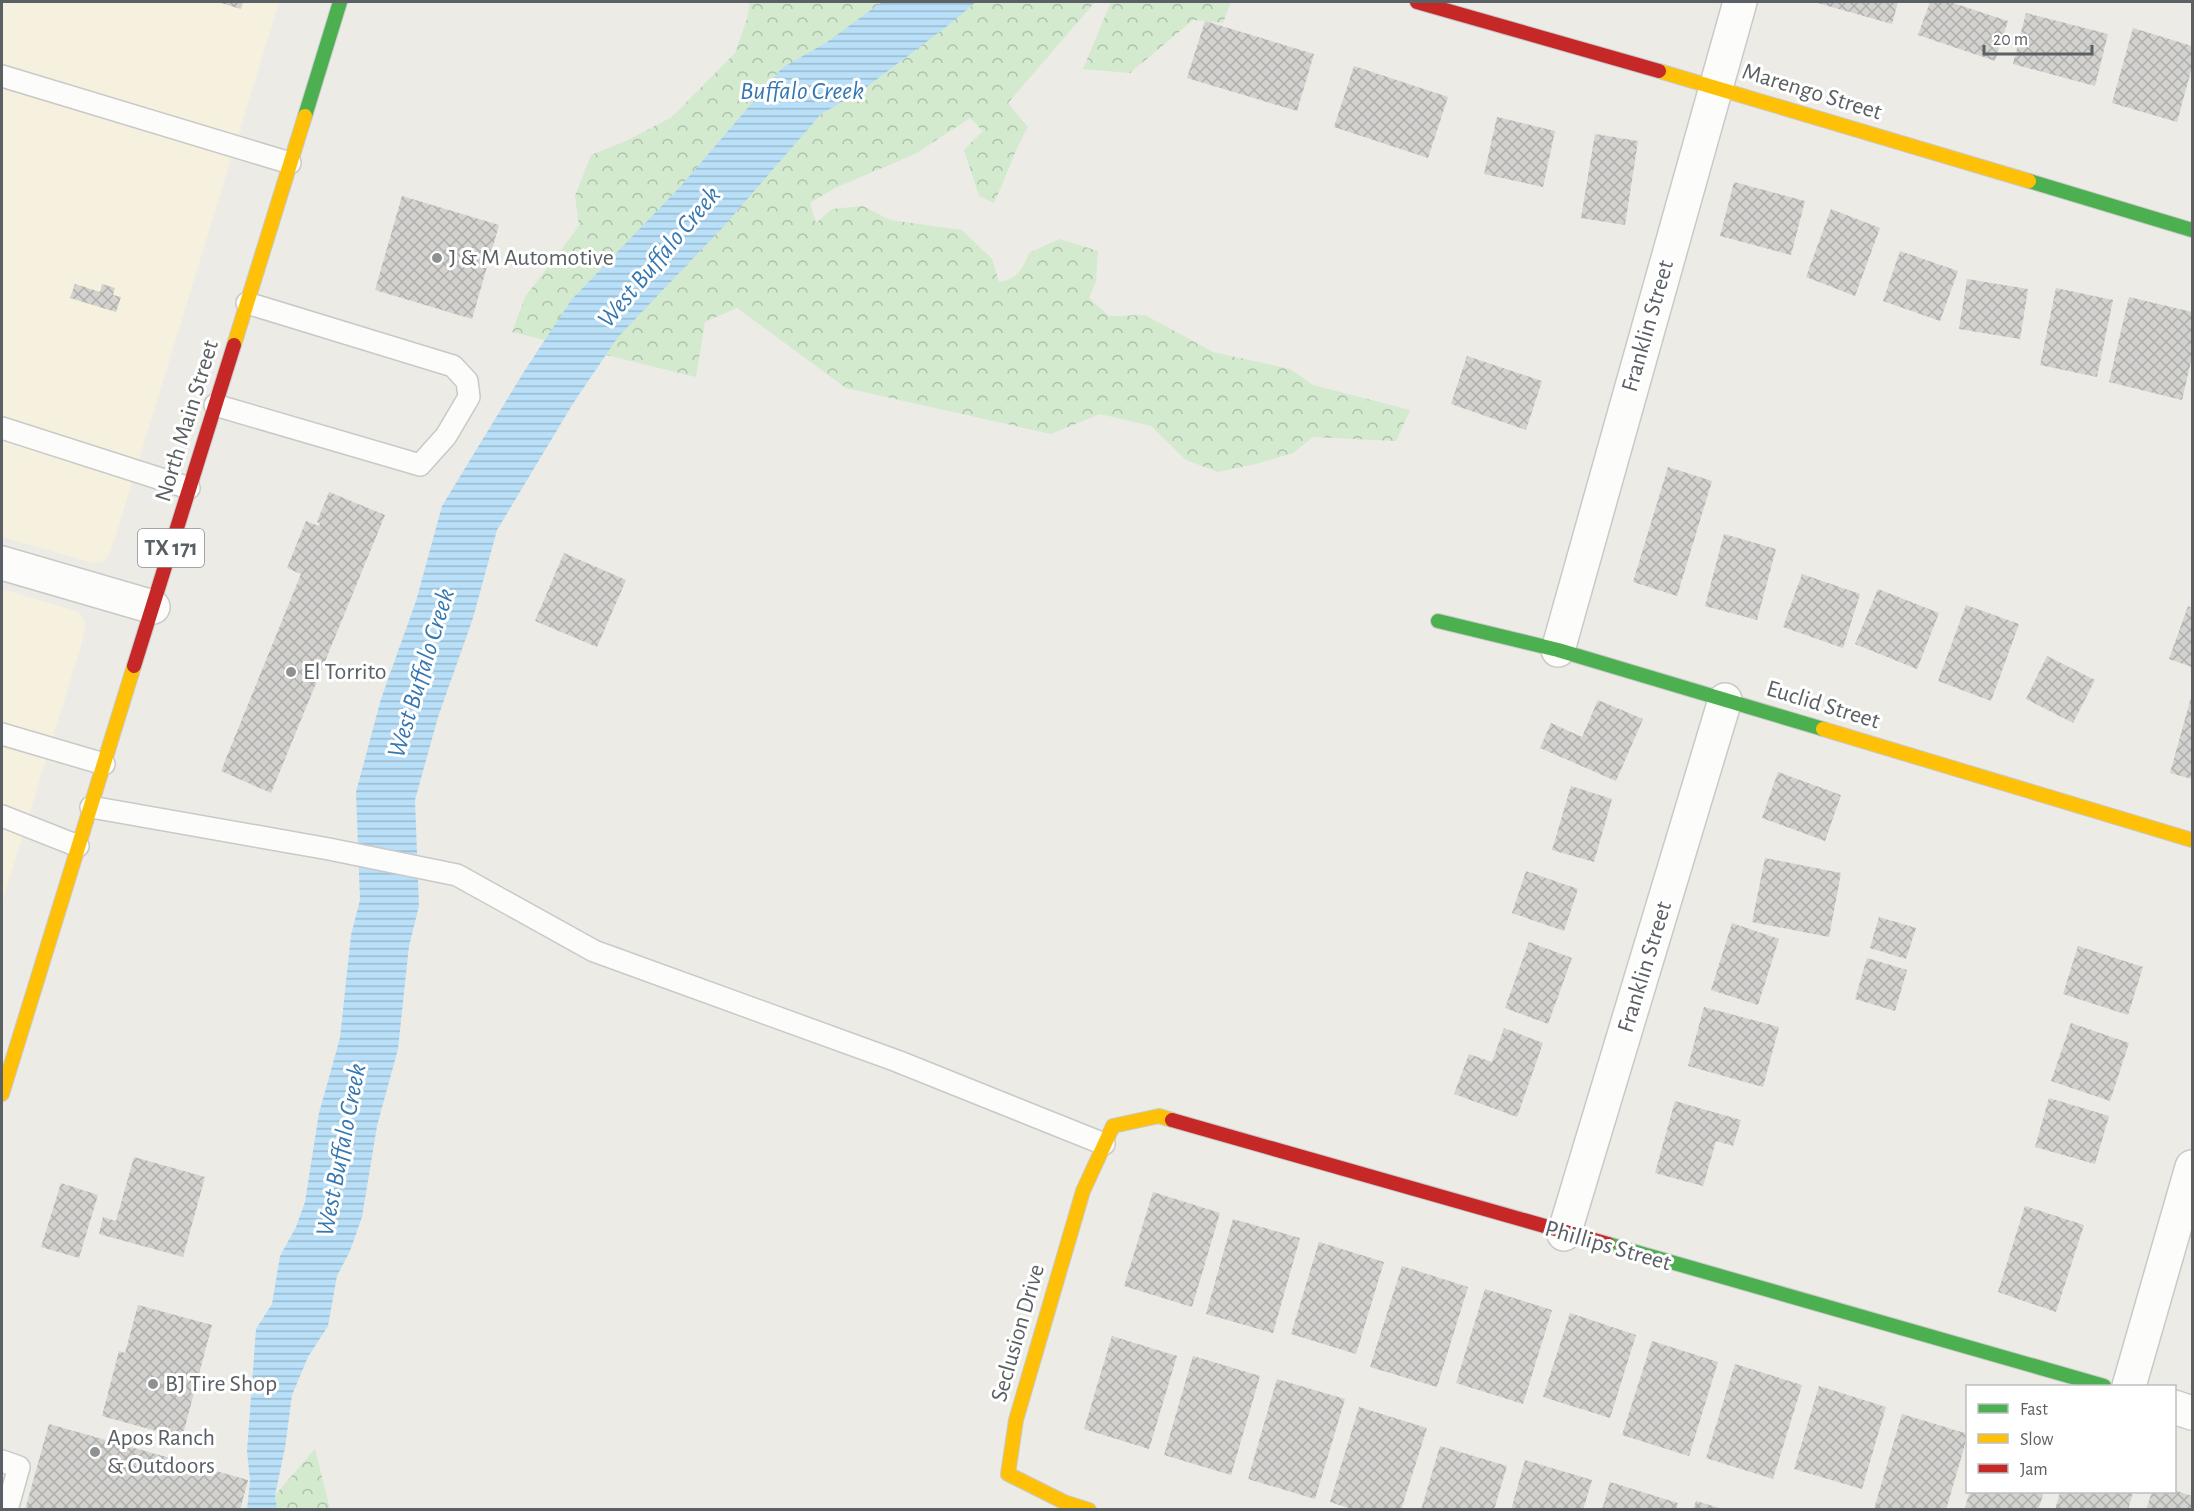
<svg xmlns="http://www.w3.org/2000/svg" width="2194" height="1511" viewBox="0 0 2194 1511" font-family="'Alegreya Sans',sans-serif">
  <style>
    .commercial { fill: #f6f0de }
    .forest { fill: url(#forest-crowns) }
    .water { fill: url(#water-rules) }
    .building { fill: url(#building-cross-hatch) }
    .lines { fill: none; stroke-linecap: round; stroke-linejoin: round }
    .lane-casing { stroke: #c9c9c8; stroke-width: 24 }
    .street-casing { stroke: #c9c9c8; stroke-width: 36 }
    .fast-casing { stroke: #c9caca; stroke-width: 16 }
    .slow-casing { stroke: #c9caca; stroke-width: 16 }
    .jam-casing { stroke: #c9caca; stroke-width: 16 }
    .lane { stroke: #fcfcfb; stroke-width: 21 }
    .street { stroke: #fcfcfb; stroke-width: 33 }
    .fast { stroke: #4caf50; stroke-width: 14 }
    .slow { stroke: #ffc107; stroke-width: 14 }
    .jam { stroke: #c62828; stroke-width: 14 }
    .poi-dot { fill: #8e9192; stroke: #fff; stroke-width: 2 }
    .labels { text-anchor: middle; dominant-baseline: central; stroke-width: 6; stroke-linejoin: round; paint-order: stroke }
    .shield { fill: #fff; stroke: #8c9093; stroke-width: 1.5 }
    .shield-label { font-size: 22px; font-weight: bold; fill: #5b6065 }
    .street-label { font-size: 24px; fill: #5b6065; stroke: #fff }
    .poi-label { font-size: 24px; fill: #5b6065; stroke: #fff; text-anchor: start }
    .water-label { font-size: 26px; font-style: italic; fill: #3577b1; stroke: #fff }
  </style>
  <defs>
    <pattern id="forest-crowns" width="20" height="18" patternUnits="userSpaceOnUse" patternTransform="scale(1.5)"><rect width="20" height="18" fill="#d3eacf"/><path d="M2 6a3 3 0 1 1 6 0M12 15a3 3 0 1 1 6 0" fill="none" stroke="#aec1ac"/></pattern>
    <pattern id="water-rules" width="6" height="5" patternUnits="userSpaceOnUse" patternTransform="scale(1.5)"><rect width="6" height="5" fill="#b9e0f8"/><path d="M0 2.5h6" fill="none" stroke="#99b9cc"/></pattern>
    <pattern id="building-cross-hatch" width="8" height="8" patternUnits="userSpaceOnUse" patternTransform="scale(1.5)"><rect width="8" height="8" fill="#d3d2cf"/><path d="M0 0l8 8M0 8l8-8" fill="none" stroke="#aeaeac"/></pattern>
  </defs>
  <rect width="100%" height="100%" fill="#ecebe6"/>
  <g class="commercial">
    <polygon points="2,2 279,2 112,548 108,557 102,562 93,563 2,537"/>
    <polygon points="2,589 79,612 84,619 86,626 82,643 2,903"/>
  </g>
  <g class="forest">
    <path d="M750 2H1095L1008 103 1028 127C1014 151 1006 177 994 203L979 196 964 150 983 131 970 118 915 154 835 188 810 203 816 223 832 209 863 206 890 220 962 230 992 259 999 282C1017 279 1023 269 1029 253L1059 239 1098 251 1096 281 1089 298 1109 316 1145 315 1213 352 1290 369 1313 385 1410 410 1396 441 1313 437 1293 453 1256 464 1218 472 1186 460 1151 426 1100 414 1051 434 846 388 737 308 705 322 696 377 512 332 525 297 579 226 575 196 591 155 628 140 672 117 735 53 747 19Z"/>
    <polygon points="1111,2 1231,2 1223,23 1193,20 1130,73 1083,69"/>
    <polygon points="315,1449 330,1509 277,1509 275,1495"/>
  </g>
  <polygon class="water" points="882,2 976,2 946,27 860,92 821,114 724,226 618,337 574,402 497,530 473,618 438,717 415,800 419,906 409,946 398,1049 377,1126 362,1217 350,1251 337,1276 328,1326 308,1357 292,1395 285,1448 275,1495 277,1509 247,1510 250,1480 247,1451 256,1329 272,1304 280,1256 296,1227 305,1202 319,1113 340,1038 351,935 360,900 356,792 381,699 416,601 442,506 525,370 572,299 680,187 782,68 827,42"/>
  <g class="building">
    <polygon points="217,2 243,2 241,9"/>
    <polygon points="1814,2 1898,2 1892,24"/>
    <polygon points="1930,2 1950,2 2008,21 1995,61 1918,35"/>
    <polygon points="2026,13 2108,34 2095,86 2013,64"/>
    <polygon points="1205,21 1314,54 1297,111 1187,78"/>
    <polygon points="2133,28 2192,46 2192,67 2177,122 2112,103"/>
    <polygon points="1354,66 1448,97 1428,158 1334,127"/>
    <polygon points="1497,117 1555,131 1543,187 1484,174"/>
    <polygon points="1595,134 1638,141 1625,225 1581,218"/>
    <polygon points="1734,182 1805,201 1791,255 1720,236"/>
    <polygon points="402,196 499,225 472,319 375,290"/>
    <polygon points="1831,209 1880,228 1855,296 1806,277"/>
    <polygon points="1900,251 1958,271 1940,321 1883,301"/>
    <polygon points="1967,279 2028,289 2020,339 1959,329"/>
    <polygon points="75,284 100,292 102,284 115,288 113,295 121,297 116,312 70,298"/>
    <polygon points="2056,288 2113,300 2097,377 2040,365"/>
    <polygon points="2129,297 2192,312 2192,357 2182,400 2109,382"/>
    <polygon points="1467,356 1542,381 1526,430 1451,404"/>
    <polygon points="1668,467 1712,481 1677,596 1633,582"/>
    <polygon points="329,492 385,515 271,793 221,771 301,574 287,568 306,521 319,526 320,523 317,522"/>
    <polygon points="1724,534 1776,549 1757,620 1705,606"/>
    <polygon points="564,553 626,580 597,647 535,621"/>
    <polygon points="1802,574 1860,594 1843,648 1783,627"/>
    <polygon points="1878,589 1939,613 1917,669 1855,644"/>
    <polygon points="1966,605 2019,624 1991,701 1938,681"/>
    <polygon points="2188,606 2192,608 2192,667 2169,659"/>
    <polygon points="2047,656 2095,680 2073,723 2026,699"/>
    <polygon points="2192,694 2192,779 2170,773"/>
    <polygon points="1598,700 1643,719 1616,781 1540,748 1551,723 1582,737"/>
    <polygon points="1778,772 1841,795 1825,841 1762,818"/>
    <polygon points="1571,786 1612,799 1594,862 1552,850"/>
    <polygon points="1765,858 1841,873 1829,937 1752,922"/>
    <polygon points="1526,871 1578,889 1564,931 1512,913"/>
    <polygon points="1879,917 1916,928 1906,959 1870,948"/>
    <polygon points="1732,923 1779,939 1758,1005 1711,990"/>
    <polygon points="1529,942 1572,958 1548,1024 1505,1008"/>
    <polygon points="2078,946 2143,967 2128,1015 2063,994"/>
    <polygon points="1867,958 1907,970 1895,1011 1855,999"/>
    <polygon points="1704,1007 1779,1027 1763,1087 1688,1066"/>
    <polygon points="2071,1023 2129,1043 2110,1101 2051,1081"/>
    <polygon points="1504,1028 1543,1043 1517,1117 1454,1094 1469,1054 1492,1062"/>
    <polygon points="2049,1098 2109,1116 2095,1164 2035,1147"/>
    <polygon points="1675,1101 1741,1120 1733,1146 1716,1141 1703,1186 1655,1173"/>
    <polygon points="134,1157 205,1177 183,1257 99,1234 103,1217 116,1221"/>
    <polygon points="61,1183 98,1195 79,1258 41,1247"/>
    <polygon points="1153,1192 1220,1213 1192,1307 1124,1286"/>
    <polygon points="2025,1206 2084,1225 2056,1312 1998,1292"/>
    <polygon points="1233,1219 1300,1238 1273,1333 1206,1314"/>
    <polygon points="1319,1242 1384,1262 1356,1354 1291,1334"/>
    <polygon points="1402,1266 1468,1287 1437,1387 1370,1367"/>
    <polygon points="1485,1289 1552,1310 1523,1404 1456,1383"/>
    <polygon points="138,1305 212,1325 182,1438 102,1416 119,1351 125,1353"/>
    <polygon points="1570,1313 1636,1335 1610,1418 1543,1397"/>
    <polygon points="1112,1336 1177,1356 1149,1449 1084,1429"/>
    <polygon points="1652,1341 1718,1362 1689,1456 1622,1435"/>
    <polygon points="1193,1356 1260,1376 1231,1475 1164,1455"/>
    <polygon points="1735,1364 1802,1385 1773,1479 1706,1458"/>
    <polygon points="1277,1379 1345,1399 1315,1499 1248,1479"/>
    <polygon points="1819,1386 1886,1407 1862,1489 1794,1469"/>
    <polygon points="1359,1407 1427,1428 1401,1510 1355,1510 1330,1502"/>
    <polygon points="1902,1414 1968,1434 1946,1510 1874,1509"/>
    <polygon points="49,1424 248,1480 240,1510 25,1510"/>
    <polygon points="1440,1446 1507,1466 1494,1510 1421,1510"/>
    <polygon points="1525,1460 1592,1480 1583,1510 1511,1510"/>
    <polygon points="1610,1482 1678,1503 1676,1510 1602,1510"/>
    <polygon points="2174,1490 2192,1496 2192,1510 2146,1510 2152,1492"/>
    <polygon points="1970,1492 2044,1492 2038,1510 1964,1510"/>
    <polygon points="2060,1492 2133,1492 2128,1510 2055,1510"/>
    <polygon points="1696,1501 1723,1509 1723,1510 1693,1510"/>
  </g>
  <g class="lines">
    <g class="lane-casing">
      <g id="lane">
        <polyline points="2,76 290,163"/>
        <polyline points="215,405 420,465 446,436 469,397 467,381 453,366 247,303"/>
        <polyline points="2,428 189,488"/>
        <polyline points="2,734 104,764"/>
        <polyline points="91,807 329,849 457,875 594,951 897,1061 1104,1144"/>
        <polyline points="2,816 78,846"/>
        <polyline points="2,1461 19,1467 7,1510"/>
      </g>
    </g>
    <g class="street-casing">
      <g id="street">
        <polyline points="2,563 153,607"/>
        <polyline points="1558,650 1740,2"/>
        <polyline points="1564,1234 1725,700"/>
        <polyline points="2129,1386 2192,1167"/>
        <polyline points="2174,1407 2192,1413"/>
      </g>
    </g>
    <g class="fast-casing">
      <g id="fast">
        <polyline points="305,116 340,2"/>
        <polyline points="2029,181 2192,230"/>
        <polyline points="1438,621 1558,650 1823,729"/>
        <polyline points="1608,1244 2104,1386"/>
      </g>
    </g>
    <g class="slow-casing">
      <g id="slow">
        <polyline points="1659,71 2029,181"/>
        <polyline points="234,345 305,116"/>
        <polyline points="1823,729 2192,840"/>
        <polyline points="2,1094 134,666"/>
        <polyline points="1089,1510 1064,1502 1008,1474 1016,1420 1083,1191 1113,1126 1159,1116 1172,1120"/>
      </g>
    </g>
    <g class="jam-casing">
      <g id="jam">
        <polyline points="1417,2 1659,71"/>
        <polyline points="134,666 234,345"/>
        <polyline points="1172,1120 1608,1244"/>
      </g>
    </g>
    <use href="#lane" class="lane"/>
    <use href="#street" class="street"/>
    <use href="#fast" class="fast"/>
    <use href="#slow" class="slow"/>
    <use href="#jam" class="jam"/>
  </g>
  <g class="poi-dot">
    <circle cx="437" cy="258" r="6"/>
    <circle cx="291" cy="672" r="6"/>
    <circle cx="153" cy="1384" r="6"/>
    <circle cx="95" cy="1452" r="6"/>
  </g>
  <g class="labels">
    <rect class="shield" x="138" y="529" width="66" height="38" rx="4.5"/>
    <g class="shield-label">
      <text x="171" y="548">TX 171</text>
    </g>
    <g class="street-label">
      <text transform="translate(1812 92) rotate(17)">Marengo Street</text>
      <text transform="translate(1648 326) rotate(-74)">Franklin Street</text>
      <text transform="translate(187 421) rotate(-73)">North Main Street</text>
      <text transform="translate(1823 705) rotate(17)">Euclid Street</text>
      <text transform="translate(1645 967) rotate(-73)">Franklin Street</text>
      <text transform="translate(1608 1246) rotate(16)">Phillips Street</text>
      <text transform="translate(1018 1333) rotate(-74)">Seclusion Drive</text>
    </g>
    <g class="poi-label">
      <text x="449" y="258">J &amp; M Automotive</text>
      <text x="303" y="672">El Torrito</text>
      <text x="165" y="1384">BJ Tire Shop</text>
      <text x="107" y="1438">Apos Ranch<tspan x="107" dy="28">&amp; Outdoors</tspan></text>
    </g>
    <g class="water-label">
      <text x="802" y="91">Buffalo Creek</text>
      <text transform="translate(659 257) rotate(-50)">West Buffalo Creek</text>
      <text transform="translate(421 673) rotate(-73)">West Buffalo Creek</text>
      <text transform="translate(341 1150) rotate(-79)">West Buffalo Creek</text>
    </g>
  </g>
  <rect width="2194" height="1511" fill="none" stroke="#5b6065" stroke-width="6"/>
  <rect x="1966" y="1385" width="210" height="108" fill="#ffffff" stroke="#bdbfc1" stroke-width="1.5"/>
  <rect x="1978" y="1404" width="30" height="9" fill="#4caf50" stroke="#bdbfc1" stroke-width="1.5"/>
  <text x="2020" y="1415" font-size="18" fill="#5b6065">Fast</text>
  <rect x="1978" y="1434" width="30" height="9" fill="#ffc107" stroke="#bdbfc1" stroke-width="1.5"/>
  <text x="2020" y="1445" font-size="18" fill="#5b6065">Slow</text>
  <rect x="1978" y="1464" width="30" height="9" fill="#c62828" stroke="#bdbfc1" stroke-width="1.5"/>
  <text x="2020" y="1475" font-size="18" fill="#5b6065">Jam</text>
  <path d="M1984 45v9h108v-9" fill="none" stroke="#5b6065" stroke-width="3"/>
  <text x="1993" y="45" font-size="18" fill="#5b6065" stroke="#ffffff" stroke-width="4.5" paint-order="stroke">20 m</text>
</svg>
